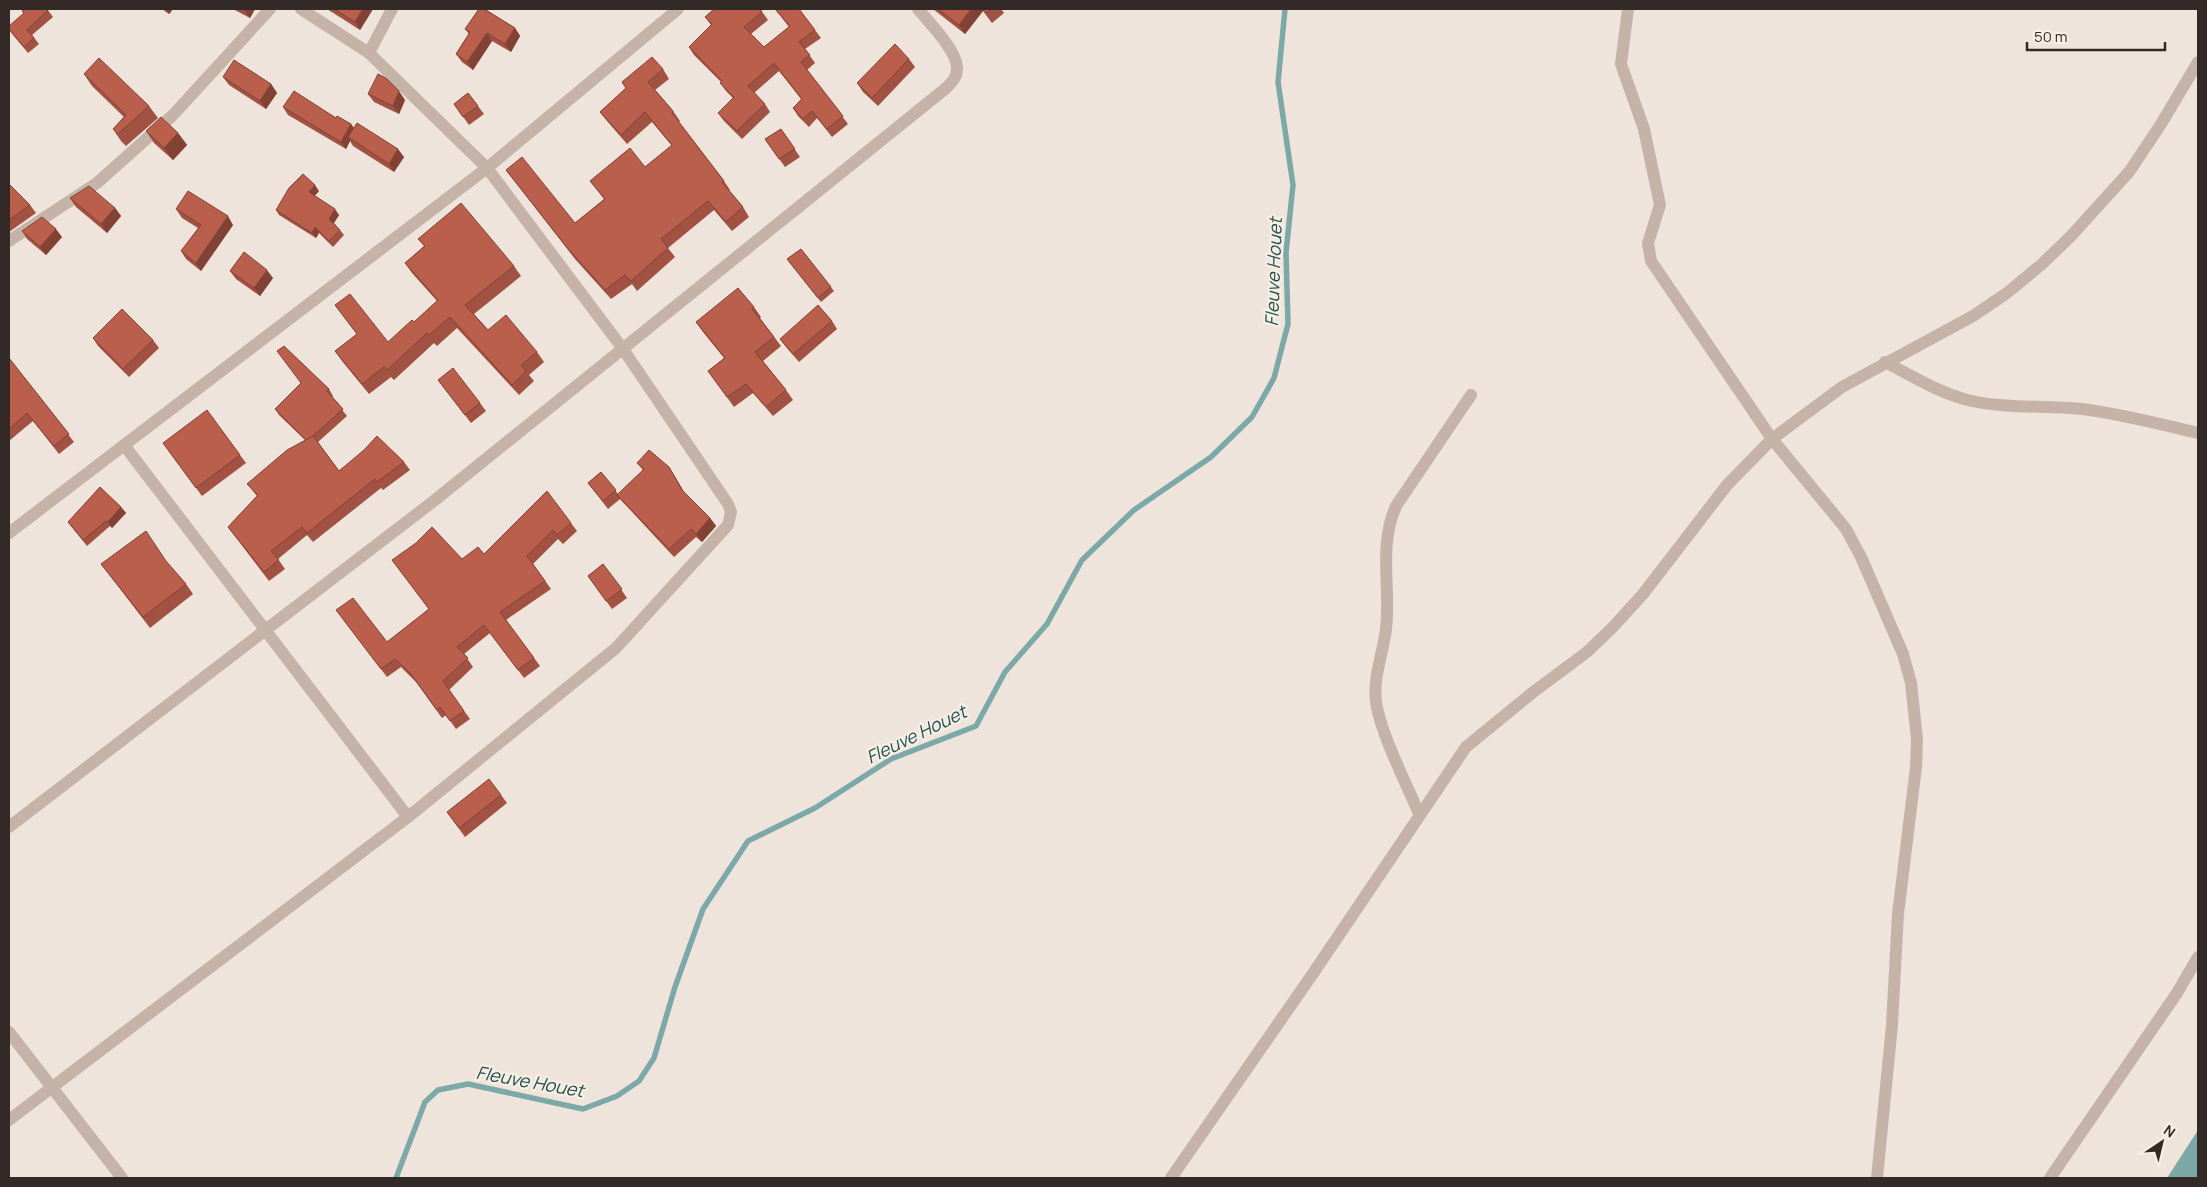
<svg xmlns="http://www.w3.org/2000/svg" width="2207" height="1187" viewBox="0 0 2207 1187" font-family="Manrope,sans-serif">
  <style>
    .water { fill: #7ca9a8 }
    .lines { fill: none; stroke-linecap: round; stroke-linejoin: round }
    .stream { stroke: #7ca9a8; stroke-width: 5.5 }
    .minor { stroke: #c6b3a8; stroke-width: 12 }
    .wall { fill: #a15242 }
    .shaded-wall { fill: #834236 }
    .building { fill: #bb5f4d; stroke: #834236 }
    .labels { text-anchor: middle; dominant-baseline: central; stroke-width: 4.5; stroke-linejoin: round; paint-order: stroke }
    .water-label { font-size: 18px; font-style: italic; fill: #215150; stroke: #f7eee6 }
  </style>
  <rect width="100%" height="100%" fill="#efe4db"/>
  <polygon class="water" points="2198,1130 2198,1178 2167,1178"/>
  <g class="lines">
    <polyline class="stream" points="396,1178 425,1102 438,1090 468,1084 583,1109 617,1096 639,1081 654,1058 675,987 703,909 748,841 815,808 891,759 976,726 1005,672 1047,624 1082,560 1134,510 1211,457 1252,417 1274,378 1288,324 1286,253 1293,185 1278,82 1285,9"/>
    <g class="minor">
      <polyline points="1628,9 1621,64 1644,129 1660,205 1648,243 1651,261 1772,439 1846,529 1861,557 1903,654 1911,683 1917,739 1916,767 1898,914 1892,1025 1877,1178"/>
      <polyline points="369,53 392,9"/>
      <polyline points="9,241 97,183 173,115 270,9"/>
      <path d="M1885 362C1912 376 1941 394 1972 401 2009 409 2045 405 2082 409 2121 414 2160 424 2198 433"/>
      <polyline points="124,445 408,817"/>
      <polyline points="9,533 487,168 678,9"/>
      <path d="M1419 814C1405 780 1385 743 1377 708 1371 681 1383 655 1386 629 1391 586 1378 547 1396 506L1471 395"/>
      <path d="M9 827 435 500 945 89C951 83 957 78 957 69 958 52 929 22 918 9"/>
      <polyline points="9,1032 122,1178"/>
      <polyline points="9,1120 408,817 616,648 728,525 731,512 728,504 623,349 487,168 369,53 301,9"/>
      <polyline points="1171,1178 1314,972 1466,747 1532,693 1587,652 1613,627 1643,594 1727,485 1772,439 1842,387 1973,316 2007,293 2042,264 2071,236 2129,172 2161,124 2198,62"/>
      <polyline points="2050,1178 2177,993 2198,957"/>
    </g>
  </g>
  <g class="wall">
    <polygon points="47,9 53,17 32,35 39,44 28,53 9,30"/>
    <polygon points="162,9 173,9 169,14"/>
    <polygon points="233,9 255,9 250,18"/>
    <polygon points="327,9 373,9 360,30"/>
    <polygon points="476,9 485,9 515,28 520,36 511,52 492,41 473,70 462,62 456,54 469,34 465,29 478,10"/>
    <polygon points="760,9 768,20 751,34 764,47 789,27 775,9 799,9 821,38 805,49 815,63 807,70 848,124 832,137 817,118 809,127 798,116 793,108 801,99 779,71 754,93 765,104 770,112 742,139 724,121 718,113 733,98 726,91 720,83 721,82 694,55 689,47 711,25 705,17"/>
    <polygon points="933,9 1001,9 1004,13 992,23 983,11 965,34"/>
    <polygon points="909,59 915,67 878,106 863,92 857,83"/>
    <polygon points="663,69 669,79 655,90 673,111 680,121 679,122 724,181 730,190 729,191 743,207 749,217 732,231 714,210 668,248 675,257 637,291 632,284 611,299 575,259 506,170 575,223 604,199 590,181 645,167 672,146 652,122 627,144 607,121 600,112 626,88 622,82"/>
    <polygon points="84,74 149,106 158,118 126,146 121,141 113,129 124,117 92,86"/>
    <polygon points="223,77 271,84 277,93 266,109 229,85"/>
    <polygon points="468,93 484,114 469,125 454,104"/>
    <polygon points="368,94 405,100 399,114 374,102"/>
    <polygon points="283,107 336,118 351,124 354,128 404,157 394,172 353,146 350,141 346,149 288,115"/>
    <polygon points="781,129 800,157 785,167 765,139"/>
    <polygon points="146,131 178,133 187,145 173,160 154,143"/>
    <polygon points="9,184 30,205 36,213 9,232"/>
    <polygon points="319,191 314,196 339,215 334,223 340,230 344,235 333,247 319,233 316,238 279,215 276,210"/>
    <polygon points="70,198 115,208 121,216 107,233 76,207"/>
    <polygon points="176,209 233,225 201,271 186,259 181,251 198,228 182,218"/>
    <polygon points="22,231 62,237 46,255 27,239"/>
    <polygon points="418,239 514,266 521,276 474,314 488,330 537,352 544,362 529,375 534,381 519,395 457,328 437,346 434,343 394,380 391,377 369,394 342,361 335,351 357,334 335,305 388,342 414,322 437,301 412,273 405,263 424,246"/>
    <polygon points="801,249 834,291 821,302 787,259"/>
    <polygon points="230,271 273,278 260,296 236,279"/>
    <polygon points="754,307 761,317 760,318 781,346 763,361 786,390 793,400 773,416 753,393 734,407 708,371 724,358 703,332 696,322"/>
    <polygon points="832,321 837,329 799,362 786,347 780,339"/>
    <polygon points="93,338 153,340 159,348 129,377 98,346"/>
    <polygon points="9,358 74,442 59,454 33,421 9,441"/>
    <polygon points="438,380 480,403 486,411 471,423"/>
    <polygon points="329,389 333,396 332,397 347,416 318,442 339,471 404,462 410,470 383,490 381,488 313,542 307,535 278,559 285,569 269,581 228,527 257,496 247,484 305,440 279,415 275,409"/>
    <polygon points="163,443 240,455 246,463 202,496"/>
    <polygon points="637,463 669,467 684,492 710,518 716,526 702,542 696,537 674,557 620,499 608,509 588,483 601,472 618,494 643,470"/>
    <polygon points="121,507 126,513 112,528 110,526 87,546 68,522"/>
    <polygon points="571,523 577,531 563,544 558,539 533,564 551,589 506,620 540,666 524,678 490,633 464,654 473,667 449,690 470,719 456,729 446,715 442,718 416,682 401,667 387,677 342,618 387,642 429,609 392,560 462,559 484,554"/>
    <polygon points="167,563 186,584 193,594 150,628 101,564"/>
    <polygon points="603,564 627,598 612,609 588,576"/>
    <polygon points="501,795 507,803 465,837 447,812"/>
  </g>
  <g class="shaded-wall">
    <polygon points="165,9 173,9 169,14"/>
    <polygon points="245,9 255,9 250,18 244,10"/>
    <polygon points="363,9 373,9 360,30 355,22"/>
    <polygon points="971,9 981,9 983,11 965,34 959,25"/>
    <polygon points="515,28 520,36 511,52 505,44"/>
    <polygon points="487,33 492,41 473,70 467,62"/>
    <polygon points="271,84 277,93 266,109 260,101"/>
    <polygon points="399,91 405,100 399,114 393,106"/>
    <polygon points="351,124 356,132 348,137 350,141 346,149 341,142"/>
    <polygon points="178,133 187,145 173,160 164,148"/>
    <polygon points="398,149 404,157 394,172 389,164"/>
    <polygon points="315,185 319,191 313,198 309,192"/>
    <polygon points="115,208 121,216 107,233 101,224"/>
    <polygon points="335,209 339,215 333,224 329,219"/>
    <polygon points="228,216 233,225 201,271 196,263"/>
    <polygon points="315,227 319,233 316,238 312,233"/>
    <polygon points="56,229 62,237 46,255 40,247"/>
    <polygon points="267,270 273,278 260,296 254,288"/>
    <polygon points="669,467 674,475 687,497 682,490"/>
    <polygon points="121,507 126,513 112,528 108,522"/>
    <polygon points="710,518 716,526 702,542 696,534"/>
  </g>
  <g class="building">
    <polygon points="24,9 47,9 48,10 27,30 34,38 24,47 9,29 9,26 24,13 22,11"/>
    <polygon points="334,9 363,9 355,22"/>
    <polygon points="479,9 484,9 515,28 505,44 487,33 467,62 456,54 470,32 465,29"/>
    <polygon points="714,9 760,9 762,12 744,27 764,47 790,26 775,9 799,9 815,30 799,42 810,55 801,62 843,116 827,129 812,111 803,119 793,108 802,99 774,63 748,86 765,104 737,131 718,113 734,97 720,83 722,81 689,47 712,24 705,17"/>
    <polygon points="938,9 971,9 959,25"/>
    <polygon points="982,9 992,9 986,13"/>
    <polygon points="895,44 909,59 872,98 857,83"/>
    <polygon points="652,57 663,69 648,82 673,111 672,113 724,181 722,182 743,207 726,222 708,201 661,239 668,248 631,281 625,275 605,290 569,250 506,170 522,157 575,223 605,199 590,181 630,148 645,167 672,145 645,112 621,135 600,112 626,88 622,82"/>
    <polygon points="99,58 149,106 118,134 113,129 126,115 84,74"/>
    <polygon points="234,60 271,84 260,101 223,77"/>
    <polygon points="378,74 386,78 399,91 393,106 368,94"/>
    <polygon points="294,91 336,118 337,116 351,124 341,142 283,107"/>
    <polygon points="468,93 478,106 463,117 454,104"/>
    <polygon points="161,117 178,133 164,148 146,131"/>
    <polygon points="357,123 398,149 389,164 348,137"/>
    <polygon points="781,129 795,149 779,159 765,139"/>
    <polygon points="303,174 315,185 309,192 335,209 329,219 340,230 329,241 315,227 312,233 276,210 289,188"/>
    <polygon points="9,184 30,205 9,220"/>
    <polygon points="89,186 115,208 101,224 70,198"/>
    <polygon points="188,191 228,216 196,263 181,251 201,225 176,209"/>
    <polygon points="461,203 514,266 465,305 488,330 506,315 537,352 521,365 526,371 512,385 450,317 429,335 427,333 387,370 384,367 362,384 335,351 357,334 335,305 350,294 388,342 412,320 414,322 438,300 405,263 425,246 418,239"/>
    <polygon points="42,217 56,229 40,247 22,231"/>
    <polygon points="801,249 831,287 818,298 787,259"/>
    <polygon points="244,252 267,270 254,288 230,271"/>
    <polygon points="738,288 754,307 752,309 774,337 755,352 786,390 766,407 746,384 727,397 708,371 725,358 696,322"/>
    <polygon points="818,305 832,321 793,354 780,339"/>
    <polygon points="122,309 153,340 123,369 93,338"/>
    <polygon points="284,346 329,389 327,391 343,409 312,437 306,440 275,409 301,383 277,351"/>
    <polygon points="9,358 69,434 54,446 27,413 9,429"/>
    <polygon points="453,368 480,403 465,415 438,380"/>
    <polygon points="207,410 240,455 196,488 163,443"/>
    <polygon points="313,436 339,471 364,450 377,436 404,462 377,482 375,479 307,533 302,527 271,551 279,560 264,572 228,527 258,495 247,484 287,450"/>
    <polygon points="649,450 669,467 682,490 710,518 696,534 691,529 669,549 617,495 644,469 637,463"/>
    <polygon points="601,472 616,490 603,501 588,483"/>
    <polygon points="100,487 121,507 108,522 106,521 83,540 68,522"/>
    <polygon points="547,491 571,523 557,535 553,530 527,556 545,581 500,612 534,658 518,670 484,625 457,647 468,658 443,681 464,711 450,721 440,707 437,710 411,674 395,659 381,669 336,610 353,598 387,642 429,609 392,560 416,543 432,527 462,559 478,547 484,554"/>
    <polygon points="146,531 166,561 186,584 143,617 101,564"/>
    <polygon points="603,564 622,589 606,601 588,576"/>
    <polygon points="489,779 501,795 459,828 447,812"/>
  </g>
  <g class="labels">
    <g class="water-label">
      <text transform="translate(1273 272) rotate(-88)">Fleuve Houet</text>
      <text transform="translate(916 734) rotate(-26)">Fleuve Houet</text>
      <text transform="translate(530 1081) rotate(10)">Fleuve Houet</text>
    </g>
  </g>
  <rect width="2207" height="1187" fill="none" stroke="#332a27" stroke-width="20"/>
  <g transform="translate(2162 1142) rotate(35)" stroke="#f7eee6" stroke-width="4" paint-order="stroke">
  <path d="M0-4L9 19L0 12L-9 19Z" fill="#332a27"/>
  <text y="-8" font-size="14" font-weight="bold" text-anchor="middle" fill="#332a27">N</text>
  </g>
  <path d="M2027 42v8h138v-8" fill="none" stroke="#332a27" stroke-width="2.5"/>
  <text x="2034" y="42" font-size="15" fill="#332a27" stroke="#f7eee6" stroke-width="4" paint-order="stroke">50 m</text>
</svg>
